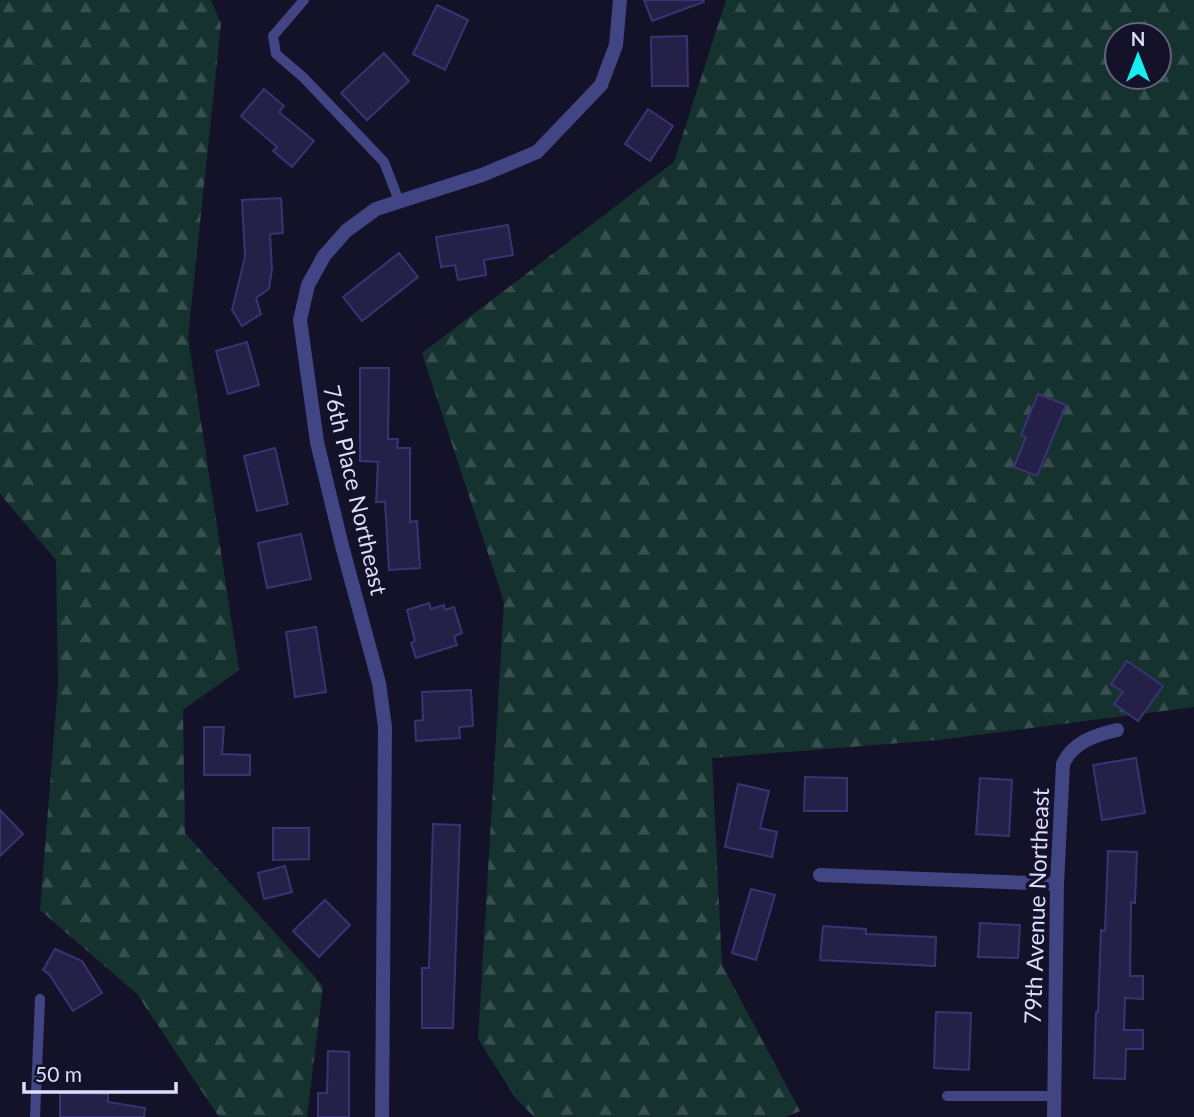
<svg xmlns="http://www.w3.org/2000/svg" width="1194" height="1117" viewBox="0 0 1194 1117" font-family="Lato,sans-serif">
  <style>
    .forest { fill: url(#forest-firs); fill-rule: evenodd }
    .building { fill: #242048; stroke: #3a3373; stroke-width: 2 }
    .lines { fill: none; stroke-linecap: round; stroke-linejoin: round }
    .lane { stroke: #414584; stroke-width: 10 }
    .street { stroke: #414584; stroke-width: 14 }
    .labels { text-anchor: middle; dominant-baseline: central; stroke-width: 7; stroke-linejoin: round; paint-order: stroke }
    .street-label { font-size: 23px; fill: #ddddfd; stroke: #141229 }
  </style>
  <defs>
    <pattern id="forest-firs" width="22" height="20" patternUnits="userSpaceOnUse" patternTransform="scale(1.75)"><rect width="22" height="20" fill="#16322f"/><path d="M5 1l3.5 6h-7zM16 11l3.5 6h-7z" fill="#374f4e"/></pattern>
  </defs>
  <rect width="100%" height="100%" fill="#141229"/>
  <g class="forest">
    <polygon points="0,0 211,0 221,24 188,337 239,670 183,710 185,833 323,986 307,1117 219,1117 137,994 40,910 58,685 56,560 0,494"/>
    <path d="M726 0H1194V707L938 740 712 758 722 965 800 1111 786 1117H534L515 1097 478 1039 504 602 422 353 674 162ZM1117 35H1159V77H1117Z"/>
  </g>
  <g class="building">
    <polygon points="644,0 703,0 704,2 652,21"/>
    <polygon points="437,5 468,20 445,70 413,54"/>
    <polygon points="687,36 688,86 652,86 651,37"/>
    <polygon points="384,53 409,81 367,120 341,93"/>
    <polygon points="264,89 284,106 279,112 314,141 292,167 273,151 277,147 241,116"/>
    <polygon points="648,109 673,126 650,161 625,144"/>
    <polygon points="281,198 283,233 270,234 272,269 269,289 256,298 261,314 242,326 232,310 245,257 242,200"/>
    <polygon points="508,225 513,255 484,260 486,275 458,280 455,265 441,267 436,237"/>
    <polygon points="399,253 418,277 362,321 343,297"/>
    <polygon points="247,342 259,385 228,394 216,351"/>
    <polygon points="360,368 389,368 388,439 398,439 397,448 410,448 410,522 417,521 420,568 389,570 385,502 376,502 378,462 360,461"/>
    <polygon points="1038,394 1066,405 1037,476 1014,467 1026,437 1021,435"/>
    <polygon points="275,448 288,504 257,511 244,456"/>
    <polygon points="301,534 311,579 267,588 258,543"/>
    <polygon points="429,603 431,609 444,605 445,610 454,607 462,633 454,636 457,645 416,658 411,643 415,641 407,610"/>
    <polygon points="316,627 326,692 295,697 286,632"/>
    <polygon points="1127,661 1163,686 1138,721 1114,704 1123,692 1111,684"/>
    <polygon points="471,690 473,726 459,727 460,738 416,741 415,721 423,720 422,692"/>
    <polygon points="204,727 224,727 222,754 250,755 250,775 204,775"/>
    <polygon points="1136,758 1145,813 1102,820 1093,765"/>
    <polygon points="805,777 847,778 847,811 804,811"/>
    <polygon points="980,778 1012,780 1009,836 976,834"/>
    <polygon points="738,784 769,791 760,828 777,832 772,857 725,847"/>
    <polygon points="0,810 23,834 0,856"/>
    <polygon points="433,824 460,825 453,1028 422,1028 422,968 429,968"/>
    <polygon points="273,828 309,828 309,859 273,860"/>
    <polygon points="1108,851 1137,852 1135,903 1131,902 1130,976 1143,976 1143,999 1125,998 1124,1030 1143,1030 1143,1049 1126,1049 1125,1079 1094,1078 1096,1012 1098,1012 1101,930 1105,931"/>
    <polygon points="285,866 292,892 264,899 258,873"/>
    <polygon points="751,889 775,895 756,960 732,953"/>
    <polygon points="325,900 350,925 319,957 293,931"/>
    <polygon points="980,923 1020,925 1018,958 978,957"/>
    <polygon points="823,926 866,929 866,934 936,937 935,966 820,960"/>
    <polygon points="55,949 82,961 102,993 73,1011 49,974 43,970"/>
    <polygon points="936,1012 971,1013 969,1070 934,1068"/>
    <polygon points="328,1051 349,1052 349,1117 318,1117 318,1093 327,1093"/>
    <polygon points="60,1093 108,1094 108,1102 145,1108 144,1117 60,1117"/>
  </g>
  <g class="lines">
    <g class="lane">
      <polyline points="304,0 273,36 276,54 303,77 384,162 399,201"/>
      <polyline points="947,1096 1054,1096"/>
      <polyline points="35,1117 40,999"/>
    </g>
    <g class="street">
      <polyline points="820,875 1057,884"/>
      <polyline points="382,1117 385,727 379,683 342,546 317,442 300,320 308,285 324,256 346,231 376,209 482,175 537,152 601,85 616,45 620,0"/>
      <path d="M1054 1117 1057 884 1063 764C1073 742 1095 735 1117 730"/>
    </g>
  </g>
  <g class="labels">
    <g class="street-label">
      <text transform="translate(356 490) rotate(77)">76th Place Northeast</text>
      <text transform="translate(1036 906) rotate(-88)">79th Avenue Northeast</text>
    </g>
  </g>
  <g transform="translate(1138 56)"><circle r="33" fill="#141229" stroke="#64637e" stroke-width="2"/>
  <path d="M0-5L12 26L0 18L-12 26Z" fill="#16eeef"/>
  <text y="-10" font-size="19" font-weight="bold" text-anchor="middle" fill="#ddddfd">N</text>
  </g>
  <path d="M24 1082v10h152v-10" fill="none" stroke="#ddddfd" stroke-width="3.5"/>
  <text x="35" y="1082" font-size="21" fill="#ddddfd" stroke="#141229" stroke-width="5" paint-order="stroke">50 m</text>
</svg>
